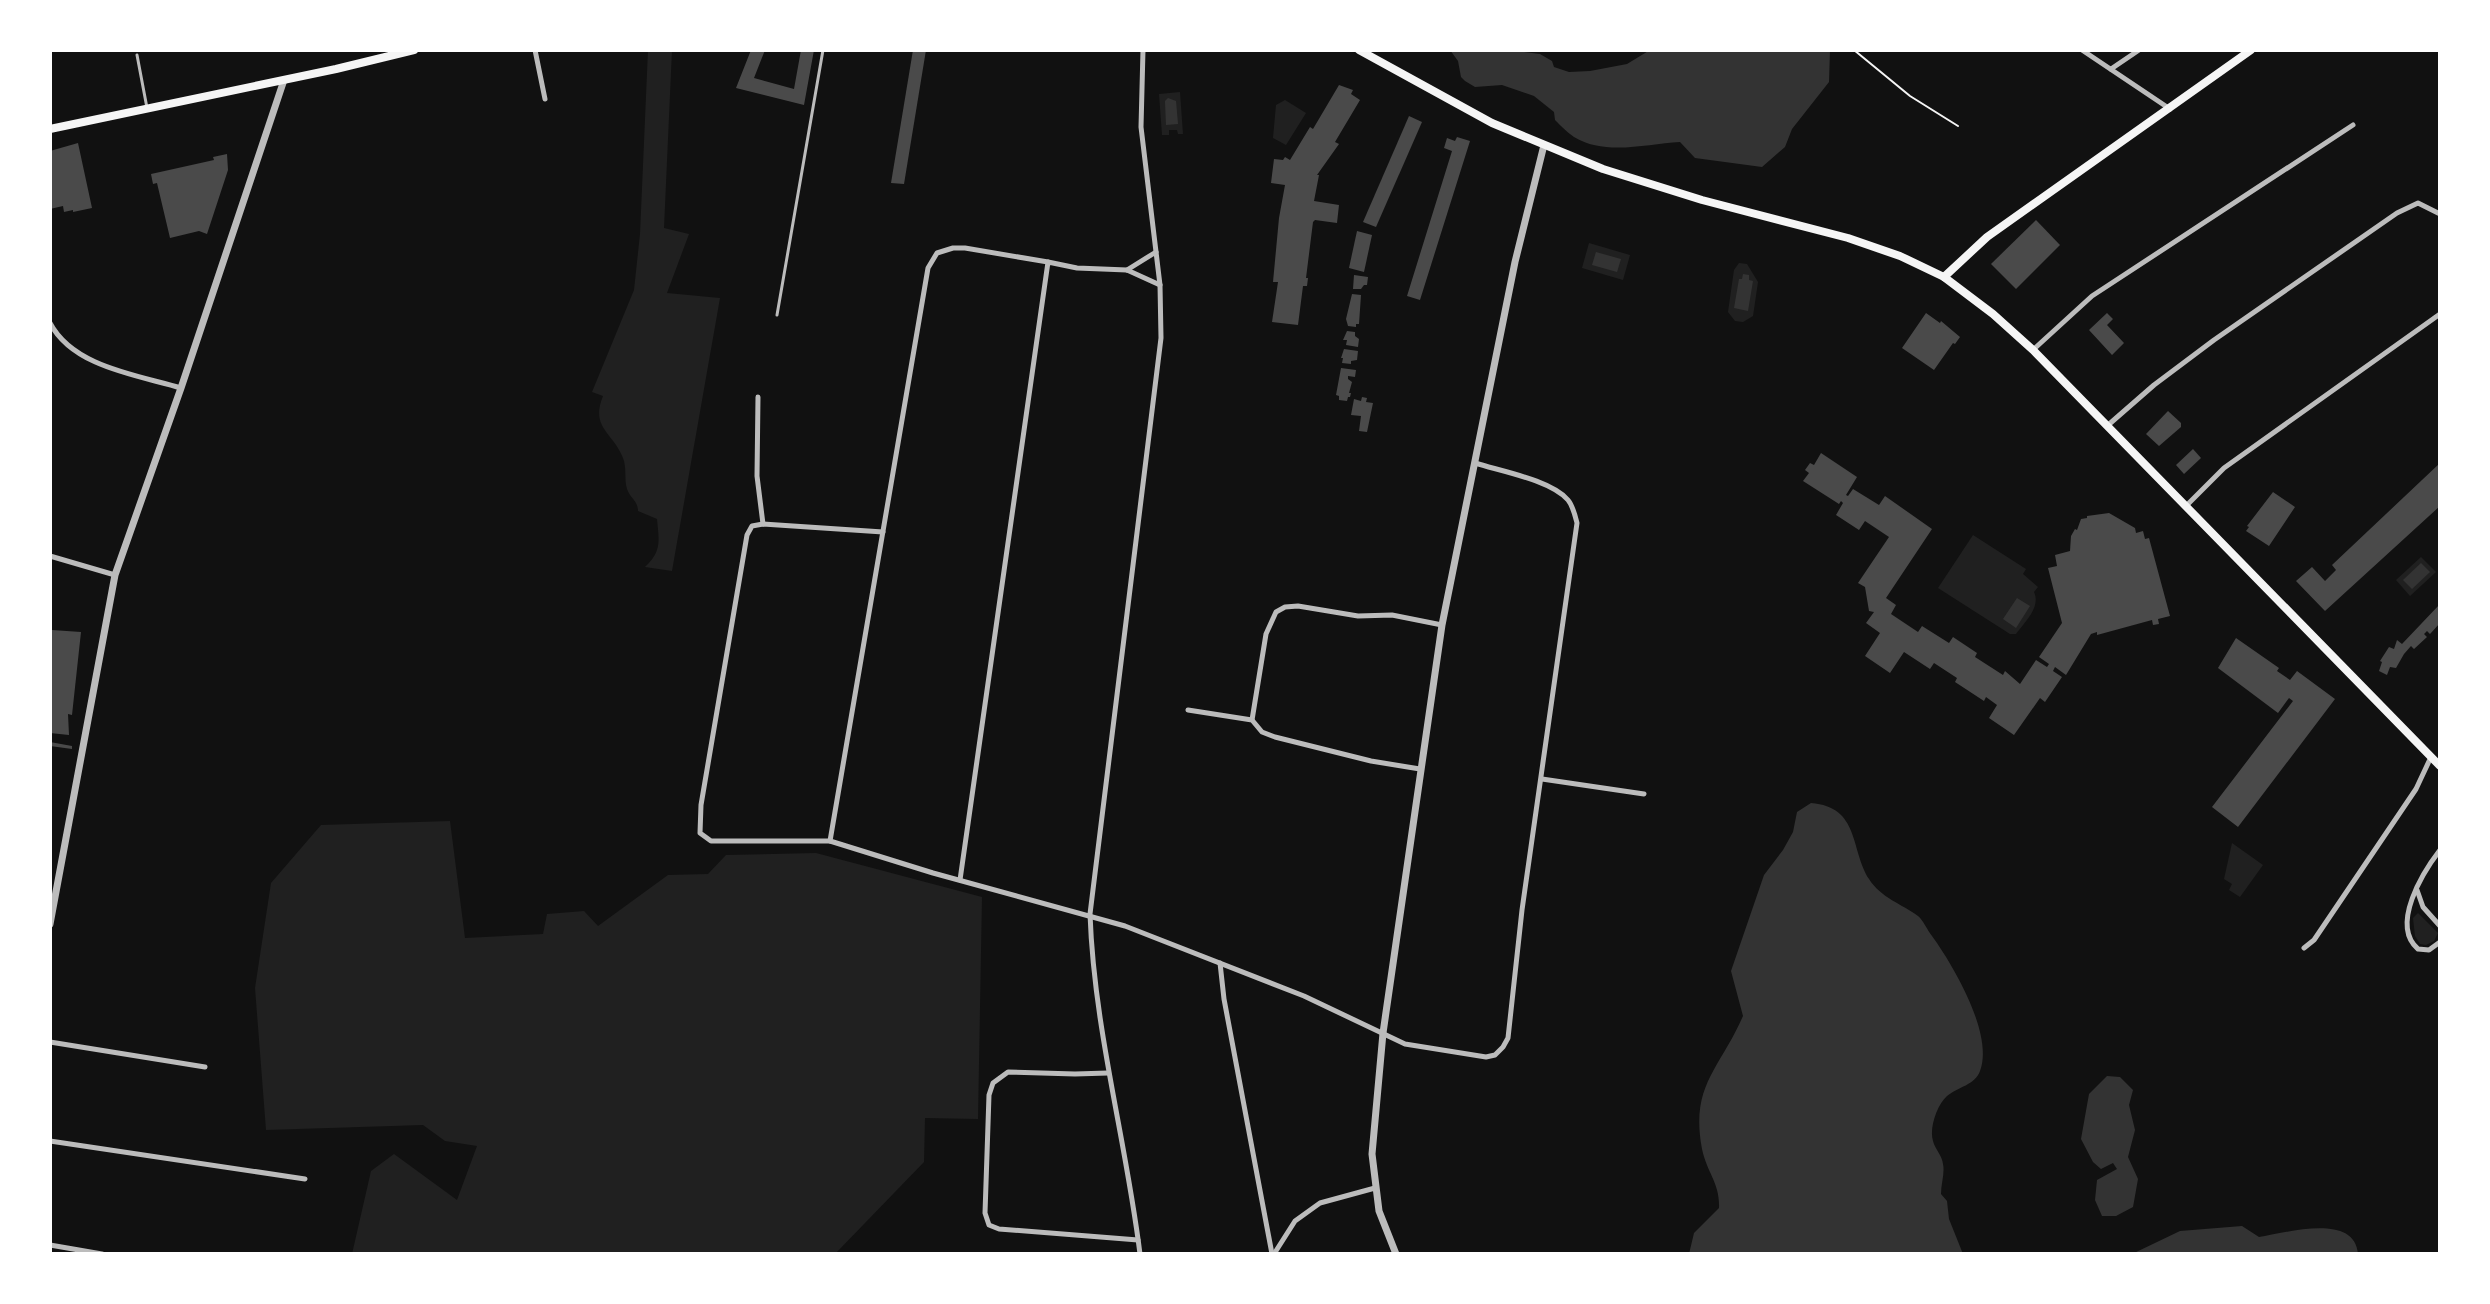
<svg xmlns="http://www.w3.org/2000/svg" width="2490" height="1304" viewBox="0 0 2490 1304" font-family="Mulish,sans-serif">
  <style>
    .green { fill: #202020 }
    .water { fill: #333 }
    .building { fill: #4a4a4a }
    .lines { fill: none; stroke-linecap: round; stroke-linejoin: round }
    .path { stroke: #f5f5f5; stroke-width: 2 }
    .service { stroke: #bcbcbc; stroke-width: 3 }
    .minor { stroke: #bcbcbc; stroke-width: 5 }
    .tertiary { stroke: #bcbcbc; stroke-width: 7 }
    .secondary { stroke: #f5f5f5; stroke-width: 8 }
    .primary { stroke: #f5f5f5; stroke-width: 8 }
  </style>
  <rect width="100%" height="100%" fill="#111"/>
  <g class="green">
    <path d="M648 50H672L664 228 689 234 667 293 720 298 672 571 645 567C662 551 659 541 657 519L638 511C638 501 630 498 627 489 624 479 627 468 623 458 613 432 590 428 603 396L592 392 634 290 640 234Z"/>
    <polygon points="1180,92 1183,134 1178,134 1177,130 1169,130 1169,135 1162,135 1159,94"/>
    <polygon points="1285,100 1306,113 1286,145 1273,138 1276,105"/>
    <polygon points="1589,243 1630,255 1623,280 1582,268"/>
    <polygon points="1739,263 1747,264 1758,282 1753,316 1743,322 1735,321 1728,312 1734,270"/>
    <path d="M1973 535 2026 569 2023 574 2038 587 2034 592C2041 607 2025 622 2016 634H2010L1938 588Z"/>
    <polygon points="2421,557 2436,572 2410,596 2396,580"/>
    <polygon points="450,821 465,938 543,934 547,914 584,911 598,926 668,875 708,874 726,855 816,853 982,897 978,1119 925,1118 924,1162 835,1254 352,1254 371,1171 394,1154 457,1200 477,1146 445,1141 423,1125 266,1130 255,988 271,883 321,825"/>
    <polygon points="2232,843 2263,865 2240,897 2229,890 2232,884 2224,879"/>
    <polygon points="2418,913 2438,933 2434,941 2426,945 2420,944 2415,936 2413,918"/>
  </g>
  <g class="water">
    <path d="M1450 50H1508L1540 54 1552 61 1554 67 1569 72 1590 71 1627 64 1650 50H1830L1829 82 1792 129 1785 147 1762 167 1695 158 1680 142C1646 144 1605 156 1574 137 1568 133 1561 126 1555 120L1554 112 1534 96 1502 85 1475 87 1465 81 1461 77 1458 61Z"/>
    <polygon points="1168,98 1176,101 1178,124 1166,125 1165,101"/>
    <polygon points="1596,252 1621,259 1617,272 1592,265"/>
    <polygon points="1743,274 1749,275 1749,280 1753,281 1748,311 1734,308 1739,279 1742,279"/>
    <polygon points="2421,563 2430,572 2412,589 2403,580"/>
    <polygon points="2017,598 2030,606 2016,628 2003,619"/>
    <path d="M1811 803C1860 807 1850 849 1869 879 1881 898 1902 904 1918 916 1924 921 1927 930 1932 936 1953 965 1994 1034 1980 1071 1975 1085 1958 1087 1947 1096 1937 1105 1929 1128 1933 1141 1935 1149 1942 1155 1943 1164 1945 1173 1941 1184 1941 1194L1947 1201 1949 1219 1963 1254H1689L1694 1233 1719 1208C1720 1183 1707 1173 1702 1149 1690 1085 1720 1069 1743 1016L1731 971 1764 875 1783 850 1793 832 1797 812Z"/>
    <polygon points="2107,1076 2120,1077 2133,1090 2129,1105 2135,1130 2128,1157 2138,1179 2133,1207 2116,1216 2102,1216 2095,1200 2097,1180 2117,1169 2113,1163 2101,1169 2093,1162 2081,1139 2089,1094"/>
    <path d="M2242 1226 2259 1237C2285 1233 2355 1212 2358 1254H2132L2180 1231Z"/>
  </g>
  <g class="building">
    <polygon points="751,50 765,50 754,78 794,89 801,50 814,50 804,105 736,88"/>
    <polygon points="913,50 926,50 904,184 891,183"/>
    <polygon points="1339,85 1353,90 1351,94 1360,100 1335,142 1339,144 1317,175 1319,175 1314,201 1339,205 1337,223 1315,220 1313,222 1306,278 1308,278 1307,286 1303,286 1298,325 1272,322 1278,282 1273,282 1279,218 1285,185 1271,183 1274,159 1283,160 1285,157 1290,160 1310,127 1313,129"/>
    <polygon points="1409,116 1422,122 1376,227 1363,222"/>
    <polygon points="1457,137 1470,141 1420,300 1407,296 1452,151 1444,148 1447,138 1455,141"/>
    <polygon points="78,143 92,208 73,212 73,210 64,212 63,206 50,209 50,151"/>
    <polygon points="227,154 228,170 207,234 199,231 170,238 157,183 153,184 151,174 214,160 213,157"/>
    <polygon points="2036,220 2060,245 2016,289 1991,264"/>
    <polygon points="1357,231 1372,235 1364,272 1349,268"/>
    <polygon points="1354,275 1368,277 1367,285 1364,285 1361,289 1353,289"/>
    <polygon points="1352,294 1361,295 1359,324 1356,324 1356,327 1348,326 1346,319"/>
    <polygon points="1926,313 1940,323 1941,321 1960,337 1955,344 1953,343 1934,370 1902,348"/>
    <polygon points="2107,313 2113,319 2107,325 2124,343 2112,355 2089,330"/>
    <polygon points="1347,331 1355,332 1355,336 1359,339 1358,347 1346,345 1347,340 1343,340"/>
    <polygon points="1344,349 1358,351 1357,360 1351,361 1351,364 1342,363 1343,358 1341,358"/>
    <polygon points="1341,368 1356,370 1355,377 1348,376 1348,379 1352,382 1349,393 1351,393 1350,397 1348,397 1347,401 1339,400 1339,396 1336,395"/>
    <polygon points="1362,397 1367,398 1366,402 1373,403 1367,432 1359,431 1361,416 1351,415 1354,399 1361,401"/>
    <polygon points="2168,411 2181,423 2181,427 2159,446 2146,434"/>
    <polygon points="2193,449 2201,458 2184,474 2176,465"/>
    <polygon points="1821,453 1857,477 1846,495 1848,496 1853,489 1879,505 1885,496 1932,529 1886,598 1896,605 1891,614 1918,632 1922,626 1949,643 1953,637 1977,653 1975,657 2003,675 2005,671 2020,684 2036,660 2047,667 2049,664 2039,657 2062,623 2048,568 2057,566 2055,555 2070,551 2071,536 2075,529 2077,530 2081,519 2087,518 2087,516 2109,513 2135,528 2136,533 2143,531 2145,539 2149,538 2170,616 2158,619 2159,624 2153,625 2152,620 2097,635 2097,632 2091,634 2066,675 2055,667 2053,671 2062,677 2045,702 2040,698 2014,735 1989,718 1997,705 1986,697 1984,701 1955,682 1957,678 1934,663 1930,669 1904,652 1890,673 1865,656 1880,633 1866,623 1874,612 1869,611 1865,587 1858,583 1889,537 1865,521 1859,530 1836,515 1843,503 1841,501 1839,504 1803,481 1809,473 1805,470 1810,463 1814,465"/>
    <polygon points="2440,463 2440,506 2325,611 2296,581 2312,567 2325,581 2336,570 2332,565"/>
    <polygon points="2273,492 2295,507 2269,546 2246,531 2249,527 2247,526"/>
    <polygon points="2440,604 2440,623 2430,634 2427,631 2424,634 2427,637 2414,649 2411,646 2404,654 2396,668 2390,667 2387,675 2379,671 2382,662 2380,661 2389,647 2394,649 2397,640 2402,644"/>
    <polygon points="52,630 81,632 72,715 68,714 69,735 50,733"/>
    <polygon points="2236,638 2279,668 2277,671 2290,680 2297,671 2335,699 2238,827 2212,807 2293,701 2289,698 2278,713 2218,668"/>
    <polygon points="50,742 72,746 72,749 50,746"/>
  </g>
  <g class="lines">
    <polyline class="path" points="1854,50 1910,96 1958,126"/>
    <g class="service">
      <polyline points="137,55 147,108"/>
      <polyline points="777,315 823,50"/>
    </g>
    <g class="minor">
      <polyline points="535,50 545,99"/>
      <polyline points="2082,50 2170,109"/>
      <polyline points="2111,69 2139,50"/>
      <path d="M1048 262 965 248H953L937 253 928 268 830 841 933 873 1125 926 1304 996 1405 1044 1486 1057 1495 1055 1503 1047 1508 1038 1522 910 1577 523C1575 515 1573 506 1568 500 1551 480 1500 471 1475 463"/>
      <polyline points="1127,270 1156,252"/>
      <path d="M50 323C73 367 137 375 181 388"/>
      <polyline points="2034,349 2092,296 2353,125"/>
      <polyline points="758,397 757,476 763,524"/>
      <polyline points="2107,426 2154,385 2214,340 2397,213 2418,203 2440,214"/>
      <polyline points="2186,506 2224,468 2440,314"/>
      <polyline points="50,556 115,575"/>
      <polyline points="1188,710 1252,720 1262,732 1275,737 1371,761 1420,769"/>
      <polyline points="1252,720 1266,634 1276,612 1285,607 1298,606 1358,616 1392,615 1442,625"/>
      <polyline points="1542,779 1644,794"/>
      <polyline points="830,841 711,841 700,833 701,805 747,535 752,526 763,524 883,532"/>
      <path d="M2440 850C2423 872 2390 925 2418 949L2429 950 2440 942"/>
      <polyline points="960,880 1048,262 1077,268 1127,270 1160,285"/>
      <polyline points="2417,890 2423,907 2440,926"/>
      <polyline points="2304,948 2314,940 2416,789 2431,757"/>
      <polyline points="1220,963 1224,999 1272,1254"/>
      <polyline points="50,1042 205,1067"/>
      <polyline points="1108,1073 1075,1074 1008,1072 993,1083 989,1095 985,1213 989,1225 999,1229 1138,1240"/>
      <polyline points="50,1141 305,1179"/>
      <polyline points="50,1245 102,1254"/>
      <path d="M1140 1254C1126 1140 1094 1029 1090 914L1161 338 1160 285 1141 127 1143 50"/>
      <polyline points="1274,1254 1295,1221 1320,1203 1375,1188"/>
    </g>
    <g class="tertiary">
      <polyline points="50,924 115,575 181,388 284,80"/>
      <polyline points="1396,1254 1379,1211 1372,1154 1383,1033 1442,625 1515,262 1544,145"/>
    </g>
    <g class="secondary">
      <polyline points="50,129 336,69 414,50"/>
      <polyline points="1944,277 1987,237 2251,50"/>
    </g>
    <polyline class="primary" points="1359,50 1492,123 1603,169 1702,200 1848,238 1900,256 1944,277 1993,314 2033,350 2440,766"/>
  </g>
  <rect width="2490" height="1304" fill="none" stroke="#ffffff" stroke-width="104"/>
</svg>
